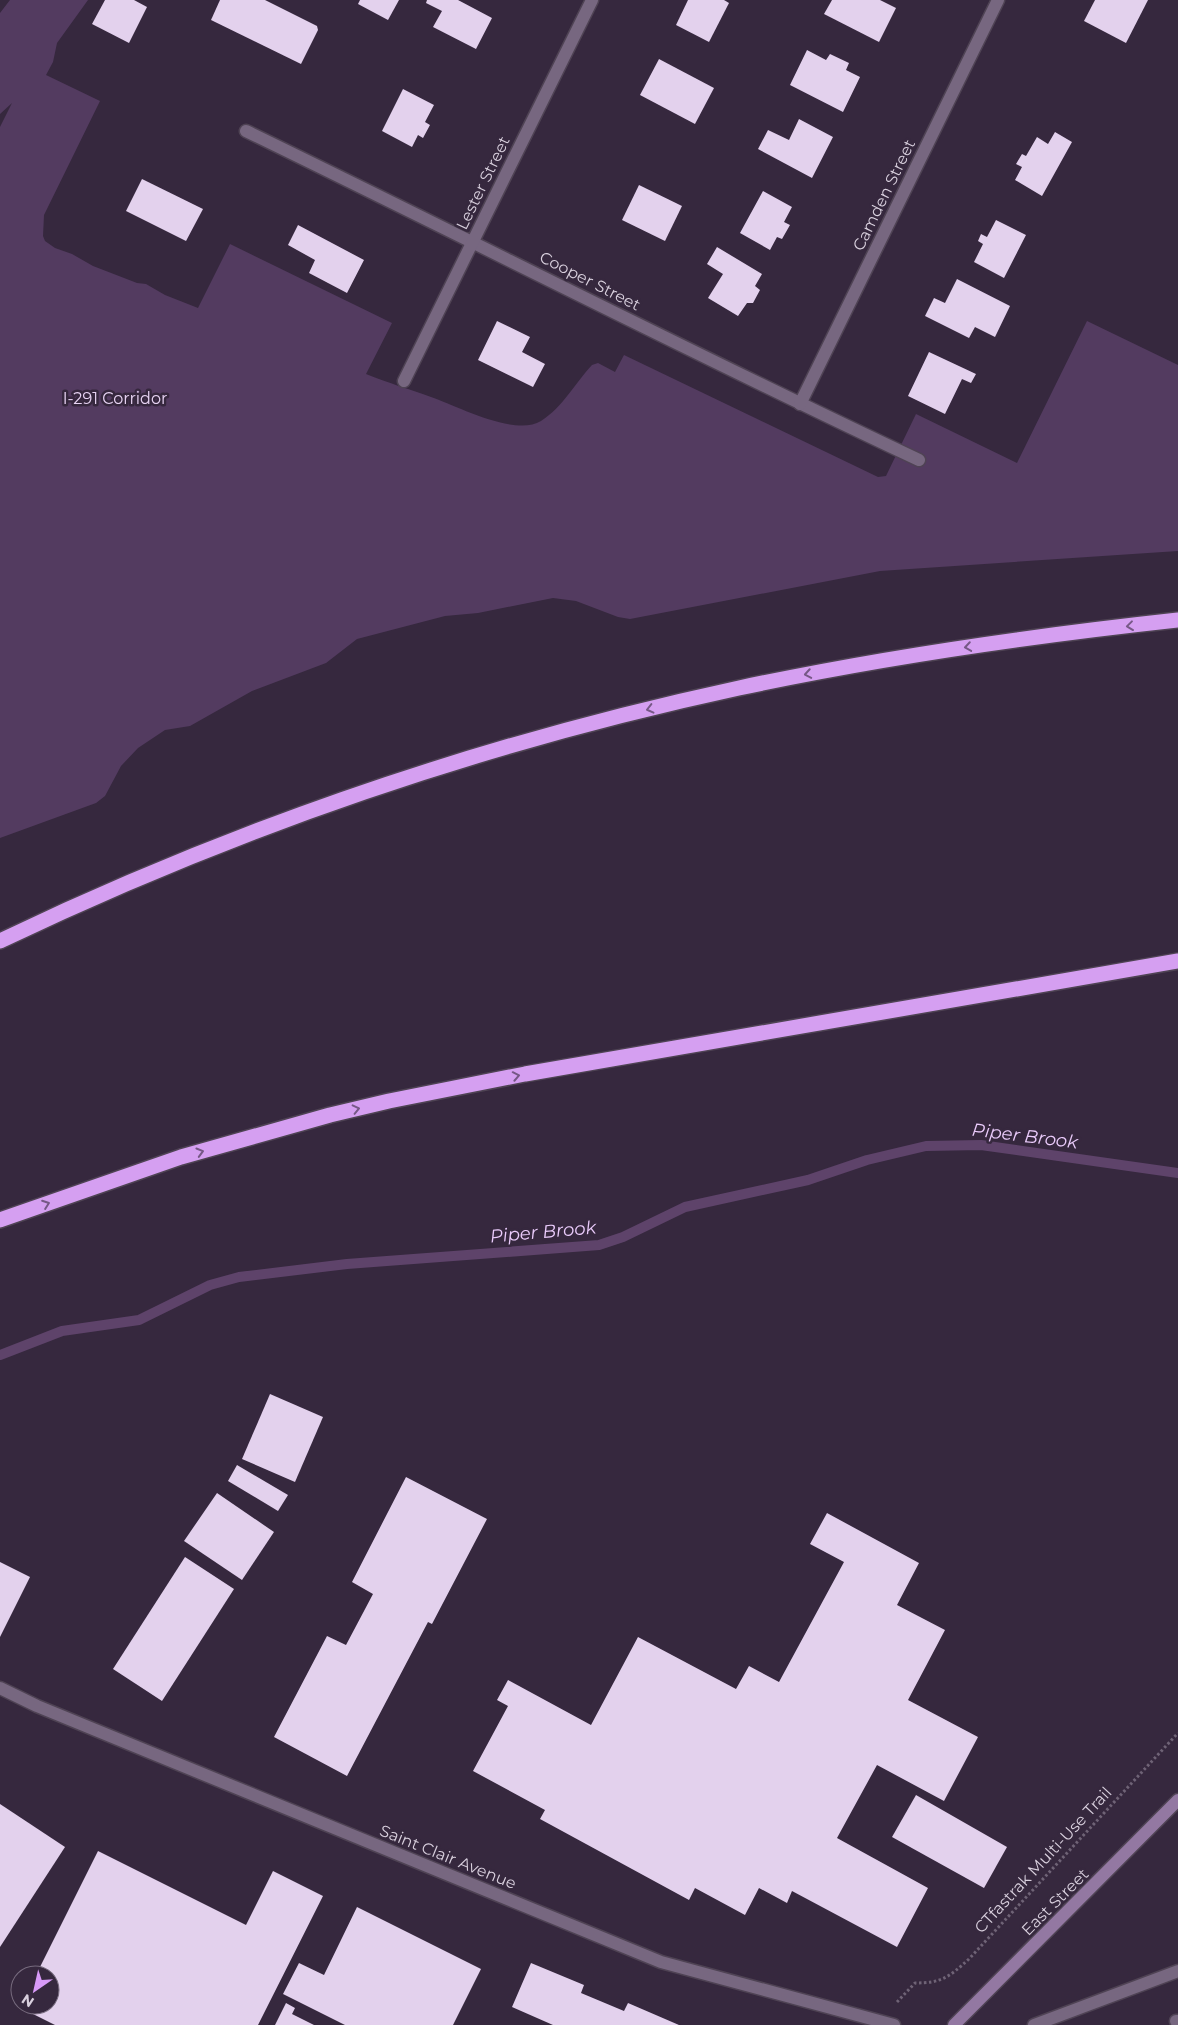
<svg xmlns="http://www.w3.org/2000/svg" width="1178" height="2025" viewBox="0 0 1178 2025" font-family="Montserrat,sans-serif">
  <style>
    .green { fill: #533b60 }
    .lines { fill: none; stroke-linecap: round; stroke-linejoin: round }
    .stream { stroke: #5e436a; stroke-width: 10 }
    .building { fill: #e3d1ed }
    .lane-casing { stroke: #4f4354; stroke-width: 15 }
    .street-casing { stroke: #4f4354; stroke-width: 15 }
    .secondary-casing { stroke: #4f4354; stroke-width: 15 }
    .highway-casing { stroke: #4f4354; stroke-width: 18 }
    .path { stroke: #6f6376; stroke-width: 3; stroke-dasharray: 2.5 2.5; stroke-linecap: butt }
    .lane { stroke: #776780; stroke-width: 12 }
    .street { stroke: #776780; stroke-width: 12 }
    .secondary { stroke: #9378a2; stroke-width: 12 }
    .highway { stroke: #d59ff1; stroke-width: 15 }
    .oneway { stroke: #765886 }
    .labels { text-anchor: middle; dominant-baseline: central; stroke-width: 5; stroke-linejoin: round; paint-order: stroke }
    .street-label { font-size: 16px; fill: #d9d0de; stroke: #36283e }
    .park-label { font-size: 16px; fill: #e8d4f4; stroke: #36283e }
    .water-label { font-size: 18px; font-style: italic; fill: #ebccfc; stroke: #36283e }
  </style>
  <rect width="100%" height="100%" fill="#36283e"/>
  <path class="green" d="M10 0H88L57 43 53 62 46 75 100 101 44 215 43 236 45 241 55 248 72 254 93 266 137 283 146 284 165 295 198 308 230 244 392 323 366 374C388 383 409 389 431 397 457 406 515 437 541 421 563 407 575 383 592 365L598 363 615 372 624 355 878 477 886 476 916 414 1017 463 1087 321 1178 365V551L880 571 630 619 618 617 576 601 553 598 478 613 445 616 357 639 326 663 252 691 190 726 165 730 138 748 121 766 105 796 96 803 0 838V127L12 103 0 114V13Z"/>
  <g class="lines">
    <polyline class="stream" points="0,1355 62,1331 139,1320 210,1285 239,1277 347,1264 599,1245 623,1237 685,1207 808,1180 867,1160 926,1146 981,1145 1178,1173"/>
  </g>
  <g class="building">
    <polygon points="105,0 134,0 147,7 129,43 92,24"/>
    <polygon points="220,0 265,0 317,26 318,30 301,64 211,20"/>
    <polygon points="360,0 399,0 388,20 358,4"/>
    <polygon points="427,0 458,0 492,18 476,49 433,27 442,11 426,3"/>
    <polygon points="688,0 724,0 729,3 709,42 676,25"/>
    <polygon points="832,0 880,0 896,8 879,42 824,14"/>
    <polygon points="1095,0 1148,0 1126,43 1084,21"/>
    <polygon points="807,50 826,60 830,54 849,63 846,70 860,77 843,112 790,85"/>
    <polygon points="659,59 714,88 695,124 640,95"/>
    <polygon points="403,89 434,105 425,122 430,125 423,138 418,135 412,147 382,131"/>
    <polygon points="799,119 833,137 812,178 758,149 768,130 789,140"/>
    <polygon points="1055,132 1072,142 1042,196 1015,180 1022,167 1016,164 1022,154 1026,156 1037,137 1048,144"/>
    <polygon points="142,179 203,209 186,241 126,211"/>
    <polygon points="639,185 682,206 665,241 622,220"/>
    <polygon points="763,191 792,207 784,222 790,225 782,239 777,237 770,250 740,233"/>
    <polygon points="996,220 1026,235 1004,278 974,262 983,244 978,241 981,234 987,237"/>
    <polygon points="298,225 364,260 347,293 309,273 315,260 288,245"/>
    <polygon points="717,247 762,274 755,286 760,290 753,303 747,303 738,316 708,298 723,274 707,264"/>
    <polygon points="957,279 1010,306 995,337 975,327 969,338 925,316 934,298 945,303"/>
    <polygon points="497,321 530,337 522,352 545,364 533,387 478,360"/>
    <polygon points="929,352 976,374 971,383 962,379 945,414 908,396"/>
    <polygon points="270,1394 323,1417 295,1482 242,1459"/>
    <polygon points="237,1465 288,1495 278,1511 228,1481"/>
    <polygon points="406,1477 487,1519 432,1624 428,1622 347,1776 274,1737 327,1636 346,1645 373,1594 352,1582"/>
    <polygon points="217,1493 274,1532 242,1580 184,1541"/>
    <polygon points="827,1513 919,1563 897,1605 945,1630 908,1700 978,1737 944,1801 877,1765 837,1838 928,1888 897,1947 792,1891 787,1903 759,1888 745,1915 695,1888 689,1900 540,1819 545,1810 473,1771 508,1706 497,1700 508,1680 591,1725 638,1637 736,1689 749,1666 779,1682 844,1562 810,1544"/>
    <polygon points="185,1557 234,1589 162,1701 113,1669"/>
    <polygon points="0,1562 30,1577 0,1637"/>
    <polygon points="916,1795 1007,1847 984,1888 892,1837"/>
    <polygon points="0,1804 65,1847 0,1947"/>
    <polygon points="98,1851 246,1925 273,1871 323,1896 258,2025 55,2025 19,2007 20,2005 50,2005 50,1975 36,1975"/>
    <polygon points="357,1907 481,1969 453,2025 345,2025 283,1994 299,1963 324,1975"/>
    <polygon points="531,1963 584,1985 581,1993 624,2011 628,2003 679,2025 553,2025 512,2007"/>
    <polygon points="286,2003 295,2008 292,2014 314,2025 275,2025"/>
  </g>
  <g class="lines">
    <g class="lane-casing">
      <polyline id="lane" points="1034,2025 1178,1971"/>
    </g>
    <g class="street-casing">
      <g id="street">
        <path d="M246 131C471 240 693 354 919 460"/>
        <polyline points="404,381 592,0"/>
        <polyline points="800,404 998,0"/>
        <polyline points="0,1688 37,1706 661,1962 894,2025"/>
        <polyline points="1176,2021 1178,2021"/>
      </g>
    </g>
    <g class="secondary-casing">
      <polyline id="secondary" points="954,2025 1178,1800"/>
    </g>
    <g class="highway-casing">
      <g id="highway">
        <path d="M0 941C236 828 484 743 739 688 884 657 1031 636 1178 620"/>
        <polyline points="0,1220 181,1157 330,1115 389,1101 525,1074 1178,961"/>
      </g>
    </g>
    <path class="path" d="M897 2002 915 1983C942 1983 949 1977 969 1959L1178 1733"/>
    <use href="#lane" class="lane"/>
    <use href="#street" class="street"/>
    <use href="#secondary" class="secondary"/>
    <use href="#highway" class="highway"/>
  </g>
  <defs><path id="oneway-chevron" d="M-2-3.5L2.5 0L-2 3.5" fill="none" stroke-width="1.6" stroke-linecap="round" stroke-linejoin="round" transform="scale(1.25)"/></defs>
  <g class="oneway">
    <use href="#oneway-chevron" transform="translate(1130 626) rotate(173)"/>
    <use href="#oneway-chevron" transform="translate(968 647) rotate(171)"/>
    <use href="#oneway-chevron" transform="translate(808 674) rotate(170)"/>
    <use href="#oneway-chevron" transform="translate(650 709) rotate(166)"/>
    <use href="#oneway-chevron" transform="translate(516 1076) rotate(-11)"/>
    <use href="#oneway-chevron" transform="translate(356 1109) rotate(-13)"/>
    <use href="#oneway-chevron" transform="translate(200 1152) rotate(-16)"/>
    <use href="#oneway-chevron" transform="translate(46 1204) rotate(-20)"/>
  </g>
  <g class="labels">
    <g class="street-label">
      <text transform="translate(483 183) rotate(-64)">Lester Street</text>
      <text transform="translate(884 195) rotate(-64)">Camden Street</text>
      <text transform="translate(590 281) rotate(27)">Cooper Street</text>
      <text transform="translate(448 1857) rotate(22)">Saint Clair Avenue</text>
      <text transform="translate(1043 1860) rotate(-47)">CTfastrak Multi-Use Trail</text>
      <text transform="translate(1055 1902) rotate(-45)">East Street</text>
    </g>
    <g class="park-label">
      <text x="115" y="398">I-291 Corridor</text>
    </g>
    <g class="water-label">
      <text transform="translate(1025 1136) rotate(7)">Piper Brook</text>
      <text transform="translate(543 1232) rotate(-5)">Piper Brook</text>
    </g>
  </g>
  <g transform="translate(35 1990) rotate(214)"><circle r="24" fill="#36283e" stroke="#776b7e"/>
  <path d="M0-4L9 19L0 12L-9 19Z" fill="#d89af8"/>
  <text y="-8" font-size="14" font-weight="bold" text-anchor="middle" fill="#d9d0de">N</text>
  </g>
</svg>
